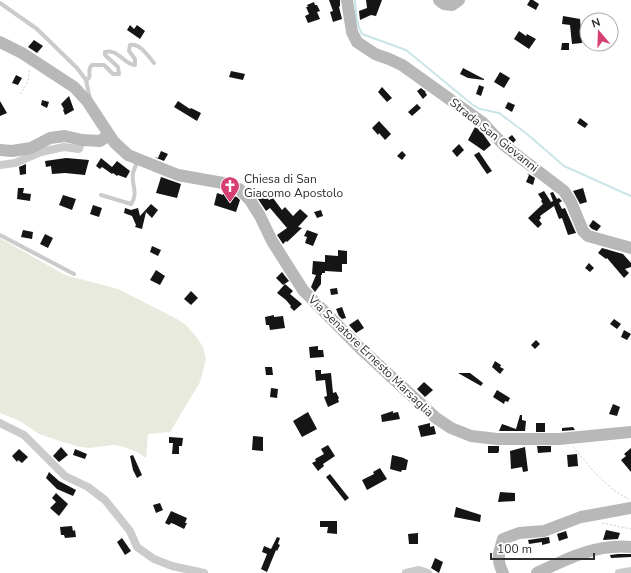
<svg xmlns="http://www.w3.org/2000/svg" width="631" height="573" viewBox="0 0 631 573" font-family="'Nunito Sans',sans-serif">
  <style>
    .green { fill: #e8eadd }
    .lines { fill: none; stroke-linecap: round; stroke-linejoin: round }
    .stream { stroke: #cae5e8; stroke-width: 2 }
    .building { fill: #151515 }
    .path { stroke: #cbcbcb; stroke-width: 1; stroke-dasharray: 2 2; stroke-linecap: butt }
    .lane { stroke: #cbcbcb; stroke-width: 4 }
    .street { stroke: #cbcbcb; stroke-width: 8 }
    .secondary { stroke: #b8b8b8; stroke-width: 12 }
    .labels { text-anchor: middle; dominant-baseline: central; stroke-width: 4; stroke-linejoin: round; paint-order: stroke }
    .street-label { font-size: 12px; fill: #2e2e2e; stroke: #fff }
    .poi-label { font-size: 12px; fill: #2e2e2e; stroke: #fff; text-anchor: start }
  </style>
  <rect width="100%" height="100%" fill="#fff"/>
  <polygon class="green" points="0,238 65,275 118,289 177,319 186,325 198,339 203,347 206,359 200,382 170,432 148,434 146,458 137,452 121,446 113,445 89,448 81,447 63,442 39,434 20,421 0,413"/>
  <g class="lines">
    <path class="stream" d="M355 0C356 12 356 24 362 34L406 50 473 105 480 109 499 113 527 134 564 166 631 196"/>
  </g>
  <g class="building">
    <polygon points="329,0 340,0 340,6 339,7 342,19 333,22 330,12 333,11"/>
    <polygon points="366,0 382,0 376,16 371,15 360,20 359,11 367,8"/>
    <polygon points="530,0 533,0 539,4 536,10 527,5"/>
    <polygon points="314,2 315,5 317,5 320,11 317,12 320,19 308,23 305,16 309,14 306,7 308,7 307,5"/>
    <polygon points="563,16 580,19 582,43 572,44 570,25 562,24"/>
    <polygon points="130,25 134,29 137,25 145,31 140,39 127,30"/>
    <polygon points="519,31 526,36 527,34 536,39 529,49 514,39"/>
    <polygon points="34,40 43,46 37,53 28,47"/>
    <polygon points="562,43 569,43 569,50 561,50"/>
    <polygon points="463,68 484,79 484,80 468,78 460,74"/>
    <polygon points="231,71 245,74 243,80 229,77"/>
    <polygon points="500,72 510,78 504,88 494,82"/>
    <polygon points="16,75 22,78 18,85 12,83"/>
    <polygon points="479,85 484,87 481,96 476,94"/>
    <polygon points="382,87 392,98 387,102 378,92"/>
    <polygon points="421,88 426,92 425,92 427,95 423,99 417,91"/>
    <polygon points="69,96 74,110 65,115 63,110 64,109 61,104"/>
    <polygon points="42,100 49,102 47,108 41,105"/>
    <polygon points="0,101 7,113 0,116"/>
    <polygon points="178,101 190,109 191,108 201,113 197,121 174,107"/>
    <polygon points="508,102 515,105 512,112 505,108"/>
    <polygon points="417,104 421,108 412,116 408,112"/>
    <polygon points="580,118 588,124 585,128 577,123"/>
    <polygon points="379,121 391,134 385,140 379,133 378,135 372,128"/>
    <polygon points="475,127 481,131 491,145 484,151 468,140"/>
    <polygon points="512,135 516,140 513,143 508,138"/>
    <polygon points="459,144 464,150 457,157 452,151"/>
    <polygon points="161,151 168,154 164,161 154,157 158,158"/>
    <polygon points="402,151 406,155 402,160 397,156"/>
    <polygon points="479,152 492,171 487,174 474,155"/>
    <polygon points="66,158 89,160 85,175 65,173 52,174 51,166 46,167 45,161"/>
    <polygon points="101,158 112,167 117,161 130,171 129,173 126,178 118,175 117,176 113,173 112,174 102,167 100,169 96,166"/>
    <polygon points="26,164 26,174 20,175 19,167"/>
    <polygon points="527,173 535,178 533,185 526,182 529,175"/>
    <polygon points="161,177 181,184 177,198 156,193"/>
    <polygon points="18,188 24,188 23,193 31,194 30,201 17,199"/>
    <polygon points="583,188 587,202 580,204 573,191"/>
    <polygon points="544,191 551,202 553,201 550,193 553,192 557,199 559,198 562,201 559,203 562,209 565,208 576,233 568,235 562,218 559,219 554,206 540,216 541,218 539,220 542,224 538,228 528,218 543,204 541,201 542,200 538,194"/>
    <polygon points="217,193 223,195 223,193 237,197 240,200 236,212 214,205"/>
    <polygon points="63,195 76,199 72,210 59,205"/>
    <polygon points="263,196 265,196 269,200 273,198 282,210 285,207 293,216 300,209 308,216 298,227 302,228 287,242 286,241 283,244 277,235 287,228 270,208 266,211 258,199"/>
    <polygon points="151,204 158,210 152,218 146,212 142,229 135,227 136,225 132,216 124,213 125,208 131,210 138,208 140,216"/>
    <polygon points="93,205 102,208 99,217 90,214"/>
    <polygon points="321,210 323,216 317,218 314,212"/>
    <polygon points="593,220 601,226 597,231 592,229 589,226"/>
    <polygon points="23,230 33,232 32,239 21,237"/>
    <polygon points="307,230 318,234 313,246 305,243 307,237 304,236"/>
    <polygon points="45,234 53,238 48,248 40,244"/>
    <polygon points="152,246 161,250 158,256 150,252"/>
    <polygon points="602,248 623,254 631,263 631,267 625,269 629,273 624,278 607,258 606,259 598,253"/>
    <polygon points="338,250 347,251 347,264 342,264 342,272 325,271 325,273 322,273 322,275 321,275 321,284 315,292 311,287 316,275 312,274 313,261 325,262 325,255 338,256"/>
    <polygon points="589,263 594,268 590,272 585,268"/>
    <polygon points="156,270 165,276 160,285 150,280"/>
    <polygon points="282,272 289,281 283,285 276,278"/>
    <polygon points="285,284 293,291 290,294 302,304 294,311 290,307 291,306 286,300 277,293"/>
    <polygon points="337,288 338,294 331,295 330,289"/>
    <polygon points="191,291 198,298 191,305 184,299"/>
    <polygon points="342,307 346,318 342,319 339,316 336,309"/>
    <polygon points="274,315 274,317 283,316 285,328 270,330 269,325 266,325 265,317"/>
    <polygon points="358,319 364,328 356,333 349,325"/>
    <polygon points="614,319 621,324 617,329 610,324"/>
    <polygon points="624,330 631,334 627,340 621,337"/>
    <polygon points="536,340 540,344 535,349 531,345"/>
    <polygon points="318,346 318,350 323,350 324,357 310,358 309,347"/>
    <polygon points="495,361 501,365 500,367 504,369 500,374 492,367"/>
    <polygon points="265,367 272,367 273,375 266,375"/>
    <polygon points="315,370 321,370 321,374 331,373 333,393 336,392 339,398 338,399 339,402 328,407 324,397 327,396 325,380 316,381"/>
    <polygon points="458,373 470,373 483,383 481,386"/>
    <polygon points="424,382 433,390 425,397 417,389"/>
    <polygon points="271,388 278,389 277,398 270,397"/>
    <polygon points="497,390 510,398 508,402 505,401 504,404 493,397"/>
    <polygon points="613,404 620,407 617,416 609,414"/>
    <polygon points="393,411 393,413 398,412 400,419 382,422 381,415"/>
    <polygon points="308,412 317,429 302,437 293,421"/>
    <polygon points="520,415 522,415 522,420 526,421 525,431 499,431 502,424 516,429"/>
    <polygon points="430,423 430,427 434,426 436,434 421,437 418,426"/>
    <rect x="536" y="423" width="9" height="9"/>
    <polygon points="573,427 575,430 562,431 562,428"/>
    <polygon points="253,436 263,437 263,451 252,450"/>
    <polygon points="169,437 183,438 182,446 179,446 179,454 172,454 173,443 169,443"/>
    <polygon points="328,445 335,456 323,464 324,466 318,471 312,463 316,461 315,459 324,454 321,449"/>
    <polygon points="488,446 499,446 499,451 498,453 488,453"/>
    <polygon points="537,446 551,446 551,452 538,453"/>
    <polygon points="61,447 68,455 59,462 53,456"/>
    <polygon points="525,447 528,471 523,472 522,467 511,469 510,451"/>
    <polygon points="631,448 631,472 621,460 626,456 624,454"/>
    <polygon points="19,449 28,457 22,463 18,460 17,462 12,456"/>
    <polygon points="75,449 87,454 85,459 73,455"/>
    <polygon points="577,454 578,466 568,467 567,455"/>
    <polygon points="133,455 142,475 137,478 133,470 130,456"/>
    <polygon points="392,455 404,458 405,459 408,460 406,470 402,470 401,472 390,469"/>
    <polygon points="380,468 387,479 367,490 362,480 374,474 373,472"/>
    <polygon points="49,472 59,481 76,490 73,496 57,489 46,478"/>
    <polygon points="330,474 349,498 345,501 326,477"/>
    <polygon points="500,492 515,493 515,501 498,502"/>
    <polygon points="56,493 68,504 59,516 50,508 56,502 52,498"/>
    <polygon points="160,503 163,510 156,513 153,505"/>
    <polygon points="456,507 481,515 480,522 454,517"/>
    <polygon points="171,511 187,518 185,523 187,523 184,529 174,524 171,523 169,525 165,523"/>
    <polygon points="320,521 337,521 337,534 327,533 328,527 320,527"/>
    <polygon points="72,526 73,531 75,530 76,537 65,538 64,535 61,535 60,527"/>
    <polygon points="606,530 620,533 618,539 603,540"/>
    <polygon points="566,531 568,538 559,541 557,534"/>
    <polygon points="418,533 418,544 409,544 408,534"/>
    <polygon points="277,537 280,538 278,544 280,545 277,551 276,550 267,572 261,569 267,554 262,552 264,546 271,549"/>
    <polygon points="549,537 550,543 542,545 542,542 529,544 528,540"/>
    <polygon points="122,538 131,551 125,555 117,542"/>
    <polygon points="618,554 631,554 631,557 611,558 610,555"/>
    <polygon points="435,558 443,562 439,573 431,568"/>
  </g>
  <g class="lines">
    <g class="path">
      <path d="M20 94C26 86 30 80 29 69"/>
      <path d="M573 447C590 466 605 488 629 499"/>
      <polyline points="602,523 631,529"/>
    </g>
    <g class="lane">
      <polyline points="0,3 37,29 77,68 86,80 90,99"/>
      <path d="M86 80 89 78C91 73 87 69 92 65H104L113 74H119L118 67 105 55V52C118 48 124 65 135 65V59L129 51 130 45C140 43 148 56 154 63"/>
      <path d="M101 195 131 204C139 193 131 185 133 173 134 169 136 165 138 161"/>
      <polyline points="0,235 74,274"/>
    </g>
    <g class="street">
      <polyline points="0,165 15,163 41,152 64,147 79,149 82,140"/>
      <polyline points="0,423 24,435 65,476 88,487 105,500 130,531 137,547 154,559 172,566 204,573"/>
      <polyline points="406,573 419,570 428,573"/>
      <polyline points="619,573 631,571"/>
    </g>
    <g class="secondary">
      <polyline points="347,0 352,32 357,42 375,54 389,59 402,65 448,98 483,123 493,134 505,146 564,191 571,202 583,231 588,236 631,248"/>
      <polyline points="439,0 444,4 452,5 459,0"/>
      <polyline points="0,42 22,53 74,87 87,101 114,142 128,155 178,175 223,183 239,189 250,200 260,216 272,241 303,290 360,348 436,418 451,428 471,436 497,439 559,439 631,432"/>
      <polyline points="0,150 12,151 31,148 50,138 65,136 82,140 100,141 109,135"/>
      <path d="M503 573C496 560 499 552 503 539L519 533 544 531 581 517 631 508"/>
      <path d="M537 573C568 558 596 544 631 547"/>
    </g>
  </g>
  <defs>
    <g id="church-pin" transform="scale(1)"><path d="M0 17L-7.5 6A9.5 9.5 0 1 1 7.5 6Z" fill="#d63f74" stroke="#fff"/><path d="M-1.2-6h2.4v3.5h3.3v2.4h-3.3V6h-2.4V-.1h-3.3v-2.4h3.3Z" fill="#fff"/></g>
  </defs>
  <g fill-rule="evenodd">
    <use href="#church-pin" x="230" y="186"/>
  </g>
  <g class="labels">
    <g class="street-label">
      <text transform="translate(494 135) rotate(39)">Strada San Giovanni</text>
      <text transform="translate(371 356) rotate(44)">Via Senatore Ernesto Marsaglia</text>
    </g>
    <g class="poi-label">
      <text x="244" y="179">Chiesa di San<tspan x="244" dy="14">Giacomo Apostolo</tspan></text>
    </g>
  </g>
  <g transform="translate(599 32) rotate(341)"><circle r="19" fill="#ffffff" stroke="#ababab"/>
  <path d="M0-3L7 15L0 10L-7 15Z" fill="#d63f74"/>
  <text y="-6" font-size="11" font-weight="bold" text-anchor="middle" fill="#2e2e2e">N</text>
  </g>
  <path d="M491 553v6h103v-6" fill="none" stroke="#2e2e2e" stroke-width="2"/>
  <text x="497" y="553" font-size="12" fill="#2e2e2e" stroke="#ffffff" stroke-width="3" paint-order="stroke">100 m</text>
</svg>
